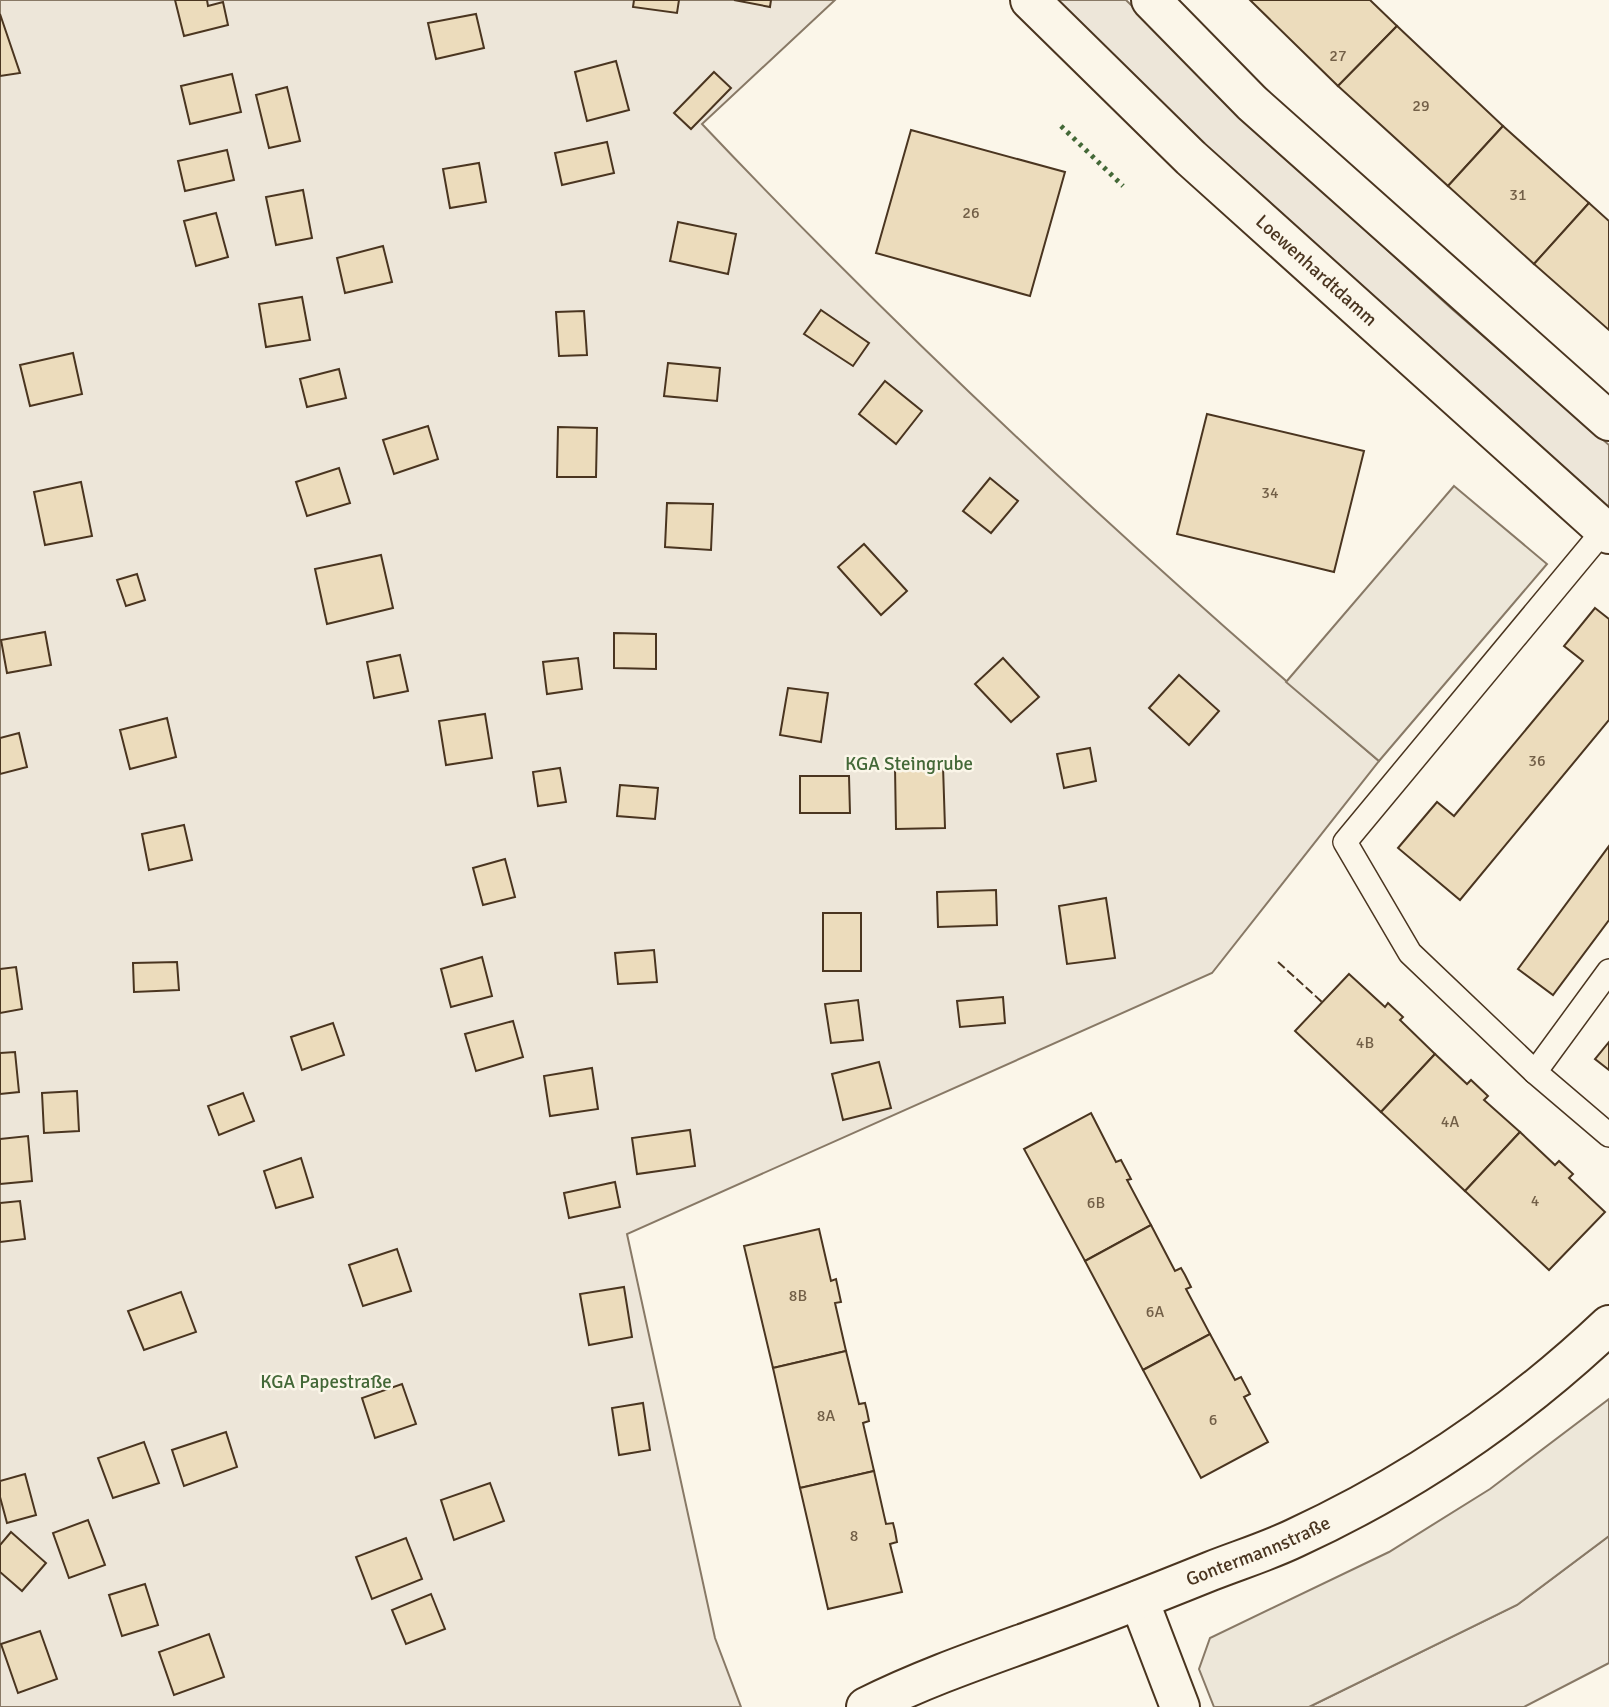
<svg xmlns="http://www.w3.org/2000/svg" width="1609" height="1707" viewBox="0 0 1609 1707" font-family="Signika,sans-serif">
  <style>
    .green { fill: #ede6d9; stroke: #887966; stroke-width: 2 }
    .parking { fill: #ede7d9; stroke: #887966; stroke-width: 2 }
    .building { fill: #ecdcbc; stroke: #4a3520; stroke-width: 2 }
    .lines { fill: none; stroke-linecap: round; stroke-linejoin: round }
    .lane-casing { stroke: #4a3520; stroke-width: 26 }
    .street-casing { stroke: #4a3520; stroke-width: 42 }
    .lane { stroke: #fbf6e9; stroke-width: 23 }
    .street { stroke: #fbf6e9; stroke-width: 38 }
    .hedge { stroke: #436837; stroke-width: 5; stroke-dasharray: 3.5 5; stroke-linecap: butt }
    .fence { stroke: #4a3520; stroke-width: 2; stroke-dasharray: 9 3.5; stroke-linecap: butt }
    .labels { text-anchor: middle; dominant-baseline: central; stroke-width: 5; stroke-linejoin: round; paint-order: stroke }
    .number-label { font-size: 16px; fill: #725f47 }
    .street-label { font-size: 19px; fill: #4a3520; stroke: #fbf6e9 }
    .park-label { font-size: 19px; fill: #436837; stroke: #fbf6e9 }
  </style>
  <rect width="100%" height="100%" fill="#fbf6e9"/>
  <g class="green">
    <path d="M0 0H835L702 124C915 349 1143 560 1379 761L1212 973 627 1234 715 1638 741 1707H0Z"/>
    <polygon points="1054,0 1126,0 1271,144 1452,309 1609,445 1609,510 1213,158"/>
    <polygon points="1609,1536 1609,1663 1524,1707 1309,1707 1517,1605"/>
  </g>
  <g class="parking">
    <polygon points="1454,486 1547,564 1379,761 1286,682"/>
    <polygon points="1609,1399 1609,1536 1517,1605 1309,1707 1214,1707 1199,1669 1210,1638 1389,1552 1490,1489"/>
  </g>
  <g class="building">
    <polygon points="175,0 207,0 208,6 223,2 228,25 184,36"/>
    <polygon points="634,0 679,0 677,13 633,7"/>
    <polygon points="734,0 771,0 770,7"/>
    <polygon points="1250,0 1370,0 1397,26 1338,86"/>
    <polygon points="0,14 20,73 0,76"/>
    <polygon points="476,14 484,48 436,59 428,23"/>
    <polygon points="1397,26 1503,126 1448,186 1338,86"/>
    <polygon points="616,61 629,110 587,121 575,72"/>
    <polygon points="714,72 731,88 691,129 674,113"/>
    <polygon points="232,74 241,112 190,124 181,86"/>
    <polygon points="287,87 300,141 269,148 256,95"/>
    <polygon points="1503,126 1589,203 1534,264 1448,186"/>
    <polygon points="911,130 1065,172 1030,296 876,253"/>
    <polygon points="607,142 614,173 562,185 555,153"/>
    <polygon points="227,150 234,180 185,191 178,161"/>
    <polygon points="479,163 486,202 450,208 443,169"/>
    <polygon points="303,190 312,238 276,245 266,197"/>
    <polygon points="1589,203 1609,221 1609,330 1534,264"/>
    <polygon points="216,213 228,257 196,266 184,221"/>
    <polygon points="678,222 736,234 728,274 670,261"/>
    <polygon points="383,246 392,282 345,293 337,258"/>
    <polygon points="302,297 310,340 266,347 259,304"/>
    <polygon points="821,310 869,343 853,366 804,334"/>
    <polygon points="584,311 587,355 559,356 556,312"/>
    <polygon points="73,353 82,394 30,406 20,365"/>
    <polygon points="668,363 720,368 717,401 664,396"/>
    <polygon points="339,369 346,398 307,407 300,379"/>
    <polygon points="885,381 922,411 896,444 859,414"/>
    <polygon points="1207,414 1364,451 1334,572 1177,534"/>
    <polygon points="428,426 438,459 394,474 383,440"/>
    <polygon points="558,427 597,428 596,477 557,477"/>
    <polygon points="339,468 350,503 307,516 296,482"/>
    <polygon points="990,478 1018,501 991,533 963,511"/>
    <polygon points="81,482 92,536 45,545 34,492"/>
    <polygon points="667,503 713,504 711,550 665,547"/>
    <polygon points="864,544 907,591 881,615 838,567"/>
    <polygon points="381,555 393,608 327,624 315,569"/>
    <polygon points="137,574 145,600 126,606 117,580"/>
    <polygon points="1595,608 1609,619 1609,720 1460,900 1398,848 1437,802 1454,816 1583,661 1564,646"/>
    <polygon points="45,632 51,665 7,673 1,640"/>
    <polygon points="614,633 656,634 656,669 614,668"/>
    <polygon points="400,655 408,691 374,698 367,662"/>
    <polygon points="578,658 582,689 547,694 543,662"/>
    <polygon points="1003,658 1039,697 1011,722 975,684"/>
    <polygon points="1179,675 1219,711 1189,745 1149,708"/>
    <polygon points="788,688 828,693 821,742 780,735"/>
    <polygon points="485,714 492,758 446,765 439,721"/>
    <polygon points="167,718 176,757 130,769 120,730"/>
    <polygon points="19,733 27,767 0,774 0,738"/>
    <polygon points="1090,748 1096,781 1064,788 1057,754"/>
    <polygon points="943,766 945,828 896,829 895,767"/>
    <polygon points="560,768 566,802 538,806 533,772"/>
    <polygon points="800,776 849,776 850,813 800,813"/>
    <polygon points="620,785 658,788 655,819 617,816"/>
    <polygon points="184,825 192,860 149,870 142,834"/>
    <polygon points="1609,846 1609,920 1553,995 1518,969"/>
    <polygon points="505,859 515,897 483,905 473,868"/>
    <polygon points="996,890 997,925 938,927 937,892"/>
    <polygon points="1106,898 1115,958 1067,964 1059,906"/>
    <rect x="823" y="913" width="38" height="58"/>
    <polygon points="654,950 657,982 618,984 615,953"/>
    <polygon points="482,957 492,996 451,1007 441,969"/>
    <polygon points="177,962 179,990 134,992 133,963"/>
    <polygon points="16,967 22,1009 0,1013 0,969"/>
    <polygon points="1349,974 1385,1007 1388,1003 1403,1017 1400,1020 1435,1054 1381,1112 1295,1031"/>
    <polygon points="1003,997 1005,1023 960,1027 957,1001"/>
    <polygon points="858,1000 863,1040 831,1043 825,1004"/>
    <polygon points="513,1021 523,1057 476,1071 465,1034"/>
    <polygon points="333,1023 344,1055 302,1070 291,1037"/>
    <polygon points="1609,1042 1609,1070 1595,1059"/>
    <polygon points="15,1052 19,1092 0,1094 0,1053"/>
    <polygon points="1435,1054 1467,1084 1471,1080 1488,1096 1484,1100 1520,1132 1465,1191 1381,1112"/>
    <polygon points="879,1062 891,1108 843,1120 832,1074"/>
    <polygon points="592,1068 598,1109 550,1116 544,1076"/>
    <polygon points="77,1091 79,1131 44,1133 42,1093"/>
    <polygon points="243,1093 254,1121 219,1135 208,1106"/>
    <polygon points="1091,1113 1116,1162 1121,1160 1131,1179 1127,1180 1151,1225 1085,1261 1024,1149"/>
    <polygon points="690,1130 695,1166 637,1174 632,1138"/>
    <polygon points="1520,1132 1555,1165 1559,1161 1573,1174 1569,1178 1605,1212 1549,1270 1465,1191"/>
    <polygon points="28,1136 32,1181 0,1184 0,1139"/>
    <polygon points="301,1158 313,1197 276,1208 264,1171"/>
    <polygon points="615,1182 620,1207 569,1218 564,1193"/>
    <polygon points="20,1201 25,1239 0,1242 0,1203"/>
    <polygon points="1151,1225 1175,1271 1181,1268 1185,1275 1191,1287 1186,1289 1210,1334 1143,1370 1085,1261"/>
    <polygon points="819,1229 831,1281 836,1279 841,1302 835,1303 846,1351 773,1368 744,1246"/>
    <polygon points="397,1249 411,1291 363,1306 349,1265"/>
    <polygon points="624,1287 632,1337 589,1345 580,1294"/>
    <polygon points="181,1292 196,1332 144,1350 128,1311"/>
    <polygon points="1210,1334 1235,1380 1241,1377 1250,1394 1244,1397 1268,1442 1201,1478 1143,1370"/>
    <polygon points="846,1351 859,1404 865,1403 867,1411 869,1421 863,1423 874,1471 800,1488 773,1368"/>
    <polygon points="402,1384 416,1424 375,1438 362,1398"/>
    <polygon points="643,1403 650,1450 619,1455 612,1408"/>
    <polygon points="226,1432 237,1467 184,1486 172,1450"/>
    <polygon points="144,1442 159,1483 113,1498 98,1458"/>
    <polygon points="874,1471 886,1524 893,1523 895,1531 897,1542 890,1544 902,1592 828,1609 800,1488"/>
    <polygon points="25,1474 36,1515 7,1523 0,1497 0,1481"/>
    <polygon points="490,1483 504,1521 454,1540 441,1500"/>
    <polygon points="88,1520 105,1565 69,1578 53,1533"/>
    <polygon points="11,1532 46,1563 22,1591 0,1572 0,1545"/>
    <polygon points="406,1538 422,1579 372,1599 356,1557"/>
    <polygon points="145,1584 158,1625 122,1636 109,1595"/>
    <polygon points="431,1594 445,1629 406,1644 392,1610"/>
    <polygon points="40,1631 57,1679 18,1693 1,1644"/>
    <polygon points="209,1634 224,1677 174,1695 159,1652"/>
  </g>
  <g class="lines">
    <g class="lane-casing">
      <g id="lane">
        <polyline points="1609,971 1535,1072 1609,1135"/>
        <polyline points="1535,1072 1410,953 1345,842 1604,530"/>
      </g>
    </g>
    <g class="street-casing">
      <g id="street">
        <path id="s1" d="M1030 0 1191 158 1609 534"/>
        <polyline points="1151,0 1252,103 1609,421"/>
        <polyline points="1139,1600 1180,1707"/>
        <path id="s2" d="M866 1707C922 1679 980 1659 1038 1638 1096 1617 1154 1594 1211 1571 1239 1560 1268 1551 1295 1538 1410 1485 1517 1412 1609 1325"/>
      </g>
    </g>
    <use href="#lane" class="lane"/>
    <use href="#street" class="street"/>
    <polyline class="hedge" points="1061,126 1123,186"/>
    <polyline class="fence" points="1278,962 1322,1002"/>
  </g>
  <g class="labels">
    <g class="number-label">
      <text x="1338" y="56">27</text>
      <text x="1421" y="106">29</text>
      <text x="1518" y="195">31</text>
      <text x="971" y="213">26</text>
      <text x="1270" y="493">34</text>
      <text x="1537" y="761">36</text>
      <text x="1365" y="1043">4B</text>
      <text x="1450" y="1122">4A</text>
      <text x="1535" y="1201">4</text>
      <text x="1096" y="1203">6B</text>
      <text x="798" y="1296">8B</text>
      <text x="1155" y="1312">6A</text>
      <text x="826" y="1416">8A</text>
      <text x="1213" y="1420">6</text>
      <text x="854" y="1536">8</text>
    </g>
    <g class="street-label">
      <text stroke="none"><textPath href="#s1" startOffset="394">Loewenhardtdamm</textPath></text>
      <text stroke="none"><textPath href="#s2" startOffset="422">Gontermannstraße</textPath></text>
    </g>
    <g class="park-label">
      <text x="909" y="764">KGA Steingrube</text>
      <text x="326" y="1382">KGA Papestraße</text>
    </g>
  </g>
</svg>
